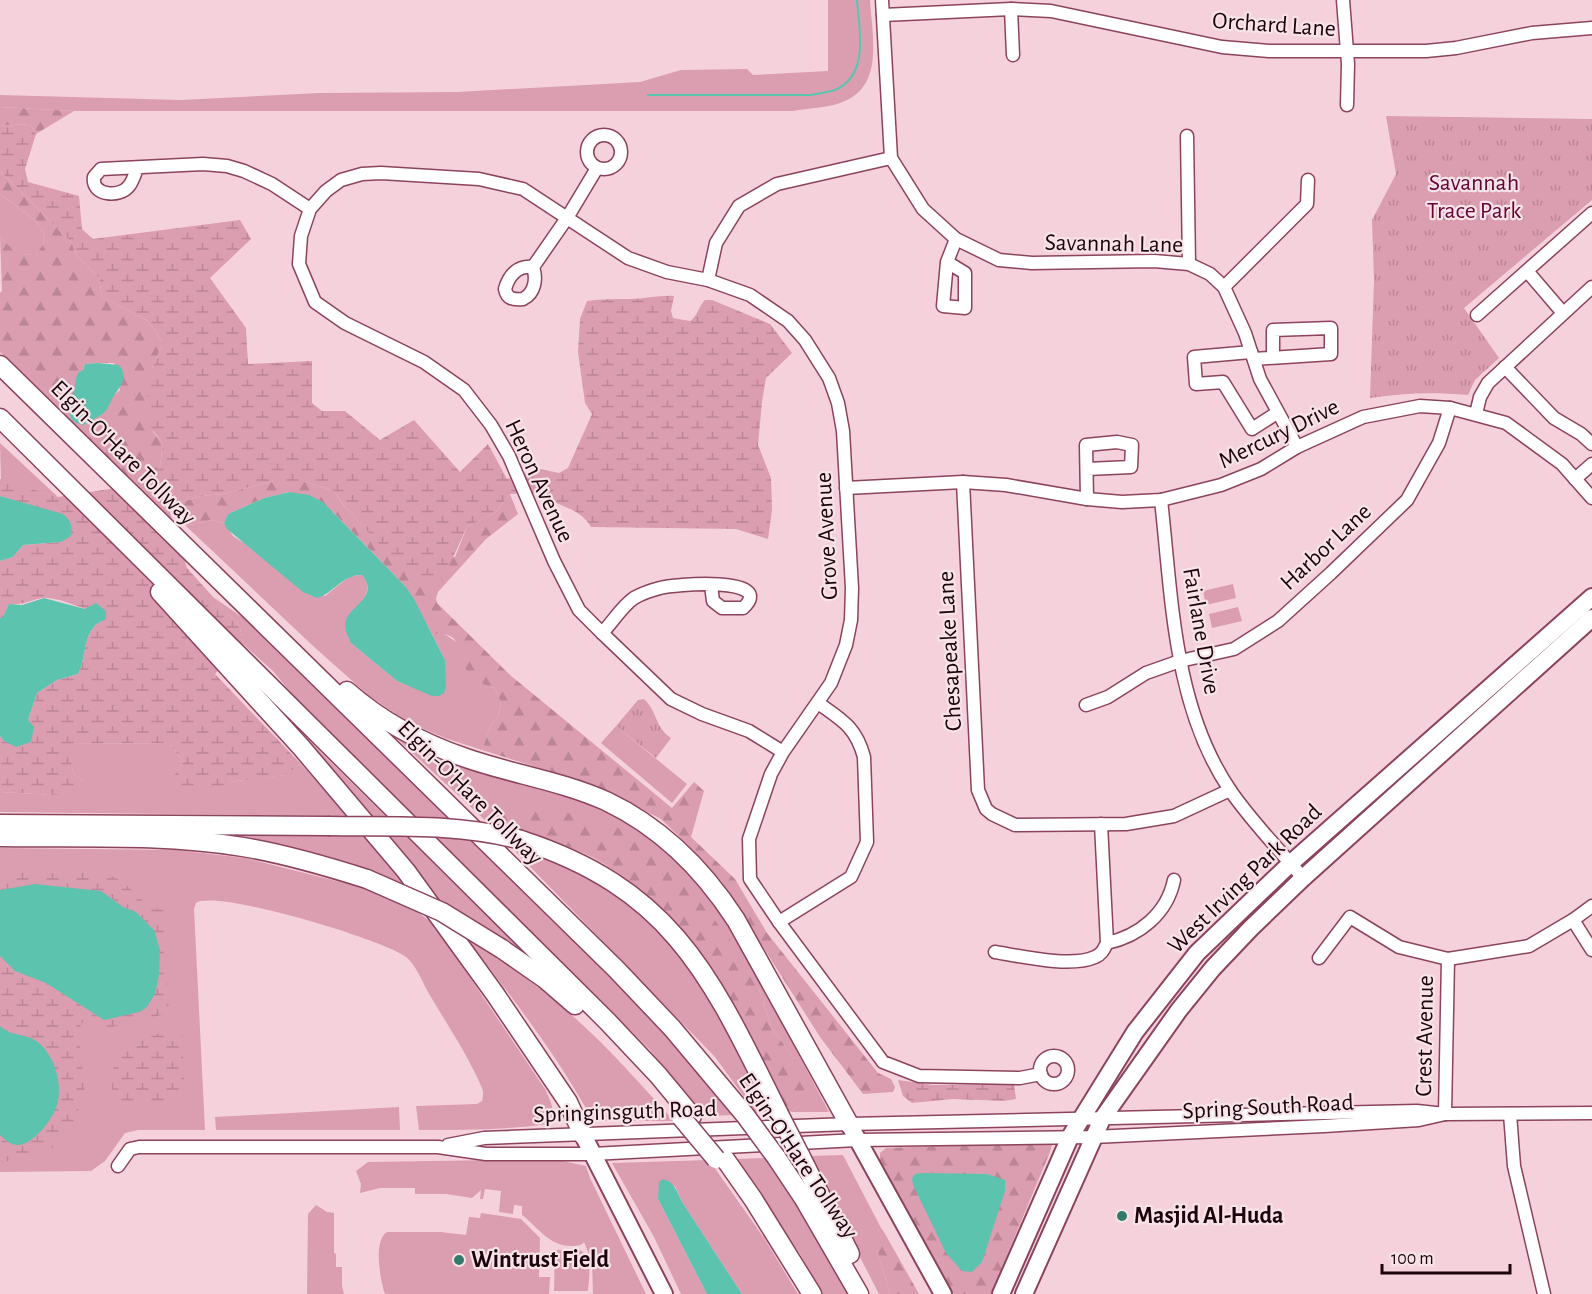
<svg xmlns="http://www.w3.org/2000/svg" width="1592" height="1294" viewBox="0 0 1592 1294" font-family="'Alegreya Sans',sans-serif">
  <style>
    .grass { fill: #db9db0 }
    .forest { fill: url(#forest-firs); fill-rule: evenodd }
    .wetland { fill: url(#wetland-marsh) }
    .park { fill: url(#park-tufts) }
    .water { fill: #5cc3af }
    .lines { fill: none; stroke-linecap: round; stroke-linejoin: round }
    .stream { stroke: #5cc3af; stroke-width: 2 }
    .minor-casing { stroke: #8c435d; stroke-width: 15 }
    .major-casing { stroke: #8c435d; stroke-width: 20 }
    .highway-casing { stroke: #8c435d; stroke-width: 21 }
    .minor { stroke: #fff; stroke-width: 12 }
    .major { stroke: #fff; stroke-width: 16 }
    .highway { stroke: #fff; stroke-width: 18 }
    .highway-bridge-casing { stroke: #8c435d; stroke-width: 21; stroke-linecap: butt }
    .highway-bridge { stroke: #fff; stroke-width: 18 }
    .poi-dot { fill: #35796c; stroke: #f6e4e9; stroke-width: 2 }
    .labels { text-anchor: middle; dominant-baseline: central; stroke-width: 4.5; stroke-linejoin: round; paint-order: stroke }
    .street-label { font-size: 24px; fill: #1d030c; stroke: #f6e4e9 }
    .park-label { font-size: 24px; fill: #650434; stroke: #f6e4e9 }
    .poi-label { font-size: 24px; font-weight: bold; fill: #1d030c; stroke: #f6e4e9; text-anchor: start }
  </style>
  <defs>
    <pattern id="forest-firs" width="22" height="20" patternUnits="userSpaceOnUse" patternTransform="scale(1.5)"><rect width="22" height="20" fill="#db9db0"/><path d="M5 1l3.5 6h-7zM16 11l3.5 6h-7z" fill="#bc8696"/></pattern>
    <pattern id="wetland-marsh" width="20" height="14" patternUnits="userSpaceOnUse" patternTransform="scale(1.5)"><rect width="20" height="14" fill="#db9db0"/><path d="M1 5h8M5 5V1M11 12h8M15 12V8" fill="none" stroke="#bc8696"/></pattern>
    <pattern id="park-tufts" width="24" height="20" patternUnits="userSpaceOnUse" patternTransform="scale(1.5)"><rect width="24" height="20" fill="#db9db0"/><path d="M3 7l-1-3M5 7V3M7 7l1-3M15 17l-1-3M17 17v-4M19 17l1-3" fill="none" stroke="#bc8696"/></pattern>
  </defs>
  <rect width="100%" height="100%" fill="#f5d2db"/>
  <g class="grass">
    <path d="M828 0H870C872 37 885 88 840 103 826 108 808 108 793 111H74L0 107V95L181 100 319 93 457 92 640 82 681 70 747 69 753 75 828 71Z"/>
    <path d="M0 194 35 220 45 235 42 246 35 255C15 255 14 250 0 237Z"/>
    <polygon points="0,443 58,497 1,480"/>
    <path d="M211 520 224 523 233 536 325 596 350 576 362 575C369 583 369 591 363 600L351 643 397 681 409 686 445 660 432 634 443 633 458 643 467 671 479 682 495 688 501 703 498 716 490 727 482 750 445 738 408 722 368 695 312 645 186 526Z"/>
    <polygon points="1233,584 1236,598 1206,605 1203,591"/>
    <polygon points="213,597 245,619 643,1009 736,1115 702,1116 649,1049 300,704 273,671 243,644 240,627"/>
    <polygon points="1238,607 1242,621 1212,628 1209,614"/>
    <polygon points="278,710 531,960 437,902"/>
    <polygon points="616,726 687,784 672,803 601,743"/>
    <path d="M392 734C448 775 522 777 585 802 636 821 688 862 718 908 737 935 751 966 767 995 788 1034 808 1073 829 1112H791L799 1106 795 1059 772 1029 759 989 667 861 500 814V823H488Z"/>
    <polygon points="169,743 183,762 167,788 229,782 284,775 301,764 347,816 0,812 0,792 56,795 84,782 73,773 68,744"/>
    <polygon points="169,833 363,834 410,889"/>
    <path d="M511 847C525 851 540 856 554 861 606 882 671 935 701 982 727 1024 747 1069 769 1112L756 1113 715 1057Z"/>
    <path d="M0 848 176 850 245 858 364 888 403 902 434 924 545 1089C551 1102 557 1112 548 1124 505 1130 462 1130 419 1130L416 1106 477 1104 482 1101C483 1096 484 1093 482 1088 468 1055 446 1023 428 992 422 981 416 965 406 957 384 940 217 889 196 903L194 909 205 1130H138L125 1133 105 1161 91 1171 0 1172Z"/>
    <path d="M464 935C503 960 540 987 575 1018 610 1049 642 1086 674 1121H593C557 1054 510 995 464 935Z"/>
    <polygon points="399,1107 400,1130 216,1130 215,1117"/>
    <polygon points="843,1155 881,1228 877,1228 877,1250 890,1294 879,1294 808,1156"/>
    <polygon points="767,1158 811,1226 851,1294 822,1294 800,1254 735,1159"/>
    <path d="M554 1159 586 1166 590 1178 646 1294H593L592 1262 584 1242C582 1245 578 1246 572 1246 548 1246 538 1227 522 1215V1206L514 1205 513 1214 499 1212 501 1191 485 1189 483 1199H480L481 1190 472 1198 446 1194H415V1188H380L360 1193 361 1184 356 1171 368 1162Z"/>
    <polygon points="709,1160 764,1238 798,1294 742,1294 682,1202 675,1186 658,1199 707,1294 681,1294 654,1237 612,1163"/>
    <polygon points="316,1205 327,1212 334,1213 334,1253 336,1254 336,1267 342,1267 342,1286 344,1294 307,1294 308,1214"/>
    <path d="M481 1213 521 1219 540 1238 539 1277H550L549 1294H385C380 1280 373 1240 387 1232H441L466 1235 469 1217 480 1218Z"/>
    <path d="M576 1249C594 1252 589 1277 588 1291H554L555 1250Z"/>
  </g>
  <g class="forest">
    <polygon points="0,107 74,111 36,134 30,124 0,126"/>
    <path d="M0 171 72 243 76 255 99 278 102 297 148 321 163 343 152 368 153 432 163 443 160 466 148 483 137 485 0 352V293L2 291 0 237C13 249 15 255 35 255L42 246 45 235 35 220 0 194ZM98 363H114L120 390 113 396 104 413 84 425 71 403 85 364Z"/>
    <path d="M274 481H304L334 491 344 506 402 568 455 557 467 527 496 512 510 494 518 514 486 539 438 592 436 598 437 603 510 675 672 808 694 782 704 791 691 837 735 879 767 933 878 1073 891 1079 895 1087 893 1092 863 1094 820 1037 721 881 688 845 661 819 597 786 482 750 490 727 498 716 501 703 495 688C485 685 473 681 467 671 455 652 465 631 432 634L405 586 333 512 290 492 264 498 228 514 224 523 211 520 186 526 168 506 201 496 223 494Z"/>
    <path d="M509 806 568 813 618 828 667 861 729 938 759 989 772 1029 795 1059 802 1077 805 1095 799 1106 791 1112 786 1107C737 1011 700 927 606 865 574 845 535 836 500 823V814Z"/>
    <polygon points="1047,1142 1052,1145 1050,1152 991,1294 954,1294 880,1163 880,1153 886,1148"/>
    <polygon points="877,1228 881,1228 884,1232 919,1294 890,1294 877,1250"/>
  </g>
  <g class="wetland">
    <path d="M30 124 36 134 25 169 28 182 79 196 82 229 93 239 240 220 251 239 210 278 246 328 248 364 312 361V403L322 411H345L380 440 414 420 460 472 488 444 507 479 540 469 559 473 568 468 592 414 585 403 578 352 580 319 587 301C602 299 615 299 630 299 645 299 659 295 674 296L671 311 673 318 690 321C698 316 698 307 705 300H712L770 324 792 353 766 378 762 402 758 445 771 478 772 510 768 539 736 529 591 527C579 506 554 506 537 493L510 494 496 512 467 527 443 579 427 590 402 569 345 507 334 491 304 481H274L223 494 201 496 168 506 187 568 240 627 243 644 215 674 301 764 285 775 229 782 226 790 166 788 183 762 169 743 69 744 73 773 84 782V788L56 795 0 792V736L4 741 28 720 37 693 57 680 78 674C86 659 83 639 94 627 96 623 103 621 106 618 92 612 57 596 42 598 28 601 25 605 9 604L3 618H0V561L13 557 23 545 61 542 29 505 0 496V479L58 497 148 483 160 466 163 443 149 426 147 385 152 368 163 343 148 321 102 297 99 278 76 255 72 243 0 171V126Z"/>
    <path d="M67 870C80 872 97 871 109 875 131 882 140 907 163 910L169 1013 104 1029 85 1019 78 1030 85 1091 73 1125 56 1146 33 1158 0 1162V1135L6 1141 20 1145 39 1132 48 1055C38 1030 16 1041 0 1026V956L15 971 46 983 104 1020 139 1012 146 1008 158 986 160 950 159 941 136 912 123 907 101 891 35 884 0 890V871Z"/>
    <path d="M176 1028 181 1031 182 1035 185 1093 181 1100 171 1103H114C105 1045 129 1044 176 1028Z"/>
    <polygon points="898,1080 933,1085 1014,1084 1016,1099 1004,1101 953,1099 912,1103 903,1096"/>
  </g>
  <g class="park">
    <path d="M1386 116 1592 119V200L1464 308 1499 358 1475 380 1468 395C1434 392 1404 393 1370 398L1374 280 1372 220 1396 174Z"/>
    <path d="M644 699C658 712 654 726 671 738L656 758 616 726 638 700Z"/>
  </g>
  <g class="water">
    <path d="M98 363 119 365C130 379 119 387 112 399 110 403 108 408 105 412 100 417 90 420 84 425 61 421 73 407 74 393 75 386 75 380 78 373L83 370 85 364Z"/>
    <path d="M290 492 309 495 323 502 405 586 414 599 445 660 446 686 444 693 439 696H432L397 681 351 643C348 636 343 628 346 620 353 604 379 596 362 575 343 574 334 593 317 598L303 592 227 529 224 523 228 514 264 498Z"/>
    <path d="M0 496 63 514C71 521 73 526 71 536L61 542 23 545 13 557 0 561Z"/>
    <path d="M44 598 85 609 96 603 106 611V619C103 621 96 623 94 627 83 639 86 659 78 674L57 680 37 693 28 720 34 727 31 742 16 747 4 741 0 736V618L3 617 9 604 22 605Z"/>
    <polygon points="35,884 101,891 123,907 136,912 154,930 160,950 159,975 155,994 146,1008 139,1012 104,1020 46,983 15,971 0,956 0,890"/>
    <path d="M0 1026C15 1040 33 1030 47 1052 57 1067 62 1087 57 1105 53 1119 35 1142 20 1145 12 1146 5 1140 0 1135Z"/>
    <polygon points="923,1173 987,1174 1005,1180 1005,1191 982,1262 972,1272 962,1271 946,1253 913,1185 912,1178 915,1174"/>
    <path d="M663 1179C675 1182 677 1192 682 1202L742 1294H707L658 1199 659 1182Z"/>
  </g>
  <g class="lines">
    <path class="stream" d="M648 95H811C819 93 828 92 835 90 870 75 859 29 857 0"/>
    <g class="minor-casing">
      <g id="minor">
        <polyline points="882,0 891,158 923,209 956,239 999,260 1032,263 1154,261 1189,264 1210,274 1224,287 1245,333 1260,379 1297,447"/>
        <polyline points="1343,0 1348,64 1347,105"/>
        <polyline points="1011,9 1013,55"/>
        <polyline points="883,15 1011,9 1051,11 1222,47 1269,51 1426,51 1456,48 1532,33 1592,28"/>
        <circle cx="604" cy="152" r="17"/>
        <polyline points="1187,136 1189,264"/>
        <path d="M137 168C135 174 133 181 129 186 120 198 91 196 94 177L101 169 203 164 227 166 244 171 272 184 310 209"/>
        <polyline points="947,262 965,273 965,308 943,306 947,262 956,239"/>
        <path d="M533 267C518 265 509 275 505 289 507 299 513 300 523 299 535 293 537 279 533 267L567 218 597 168"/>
        <polyline points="1527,271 1563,313"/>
        <polyline points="708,280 716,243 739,206 777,184 891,158"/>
        <polyline points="1224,287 1307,204 1308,180"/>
        <polyline points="1477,315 1592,213"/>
        <polyline points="1251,352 1194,357 1196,384 1223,382 1252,429 1277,413"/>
        <polyline points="1254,359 1331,354 1331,328 1273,330 1273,357"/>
        <polyline points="1505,367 1554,418 1581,434 1592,444"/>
        <polyline points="1476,414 1480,397 1488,383 1592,287"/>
        <polyline points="1087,469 1131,467 1132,445 1117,442 1086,445 1087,499"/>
        <polyline points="1575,479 1592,464"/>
        <polyline points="963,482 978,790 986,809 992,814 1015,825 1126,824 1174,816 1230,790"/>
        <polyline points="846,488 963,482 1006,485 1087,499 1122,502 1161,500 1221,485 1261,469 1297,447 1363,417 1420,406 1450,408 1506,423 1562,464 1592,498"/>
        <path d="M1161 500C1172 597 1173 706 1230 790 1251 821 1279 849 1303 878"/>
        <path d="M602 633C612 623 622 606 634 598 641 594 652 590 660 588 672 584 778 576 743 608H722L713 601 711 585"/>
        <polyline points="1086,705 1108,697 1146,673 1180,661 1234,649 1278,621 1331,573 1407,500 1439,443 1450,408"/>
        <polyline points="783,752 749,731 702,714 671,699 602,633 579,610 554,561 509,456 491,425 464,390 424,362 345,323 315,302 299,264 301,236 310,209 326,191 341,180 362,174 381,173 479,179 523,189 628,258 667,272 708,280 750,295 788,321 805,340 829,378 838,403 843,431 852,588 851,620 846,645 831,683 783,752 771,774 749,839 750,879 779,922 883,1062 919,1076 1020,1078 1041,1074"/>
        <polyline points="1573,920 1592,950"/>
        <path d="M779 922 851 877 867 842 864 757C856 727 842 720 818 703"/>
        <path d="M1107 943C1139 936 1167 914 1174 880"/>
        <path d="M995 952C1020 956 1071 968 1095 957 1102 954 1104 949 1107 943L1101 824"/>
        <polyline points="1319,958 1350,917 1399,947 1448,959 1529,946 1573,920 1592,906"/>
        <circle cx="1054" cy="1070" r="14"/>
        <polyline points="1445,1114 1448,959"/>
        <polyline points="1510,1114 1514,1166 1544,1294"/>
        <polyline points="448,1145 484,1138 849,1124 1417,1111 1445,1114 1592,1113"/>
        <polyline points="118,1166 130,1149 139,1147 438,1147 486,1154 592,1154 857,1140 1093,1137 1324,1126 1419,1120 1445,1114"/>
      </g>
    </g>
    <g class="major-casing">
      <g id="major">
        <polyline points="849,1124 943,1294"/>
        <polyline points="583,1135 664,1294"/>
        <polyline points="1001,1294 1070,1137 1135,1032 1197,953 1291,863 1592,597"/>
        <polyline points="1024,1294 1102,1119 1179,1010 1213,968 1251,928 1303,878 1592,618"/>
      </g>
    </g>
    <g class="highway-casing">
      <g id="highway">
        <polyline points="0,365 616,969 672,1028 745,1115"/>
        <polyline points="0,418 608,1022 658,1075 692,1116"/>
        <polyline points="160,592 301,747 406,871 495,994 568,1102 583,1135"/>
        <path d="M347 691C381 721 422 743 466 758 512 774 561 781 606 801 661 827 703 869 736 920L849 1124"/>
        <polyline points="0,824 328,826"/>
        <path d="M0 837C79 838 164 834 243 847 286 854 326 866 367 879"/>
        <path d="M521 840C675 890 712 979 779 1114"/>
        <polyline points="502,949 545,979 575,1005"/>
        <polyline points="800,1155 850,1254"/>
        <polyline points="776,1157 804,1199 859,1294"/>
        <polyline points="725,1159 753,1199 812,1294"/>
      </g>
    </g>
    <use href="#minor" class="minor"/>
    <use href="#major" class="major"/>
    <use href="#highway" class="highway"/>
    <g class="highway-bridge-casing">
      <g id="highway-bridge">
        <path d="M328 826C393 827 458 823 521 840"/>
        <polyline points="367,879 442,912 502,949"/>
        <polyline points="779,1114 800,1155"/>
        <polyline points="745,1115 776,1157"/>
        <polyline points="681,1117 716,1159"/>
      </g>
    </g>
    <use href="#highway-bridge" class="highway-bridge"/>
  </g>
  <g class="poi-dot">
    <circle cx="1122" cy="1216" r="6"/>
    <circle cx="459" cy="1260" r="6"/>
  </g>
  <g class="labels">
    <g class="street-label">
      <text transform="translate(1274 25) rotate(4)">Orchard Lane</text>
      <text transform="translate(1114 244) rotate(1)">Savannah Lane</text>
      <text transform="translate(1279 434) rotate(-26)">Mercury Drive</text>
      <text transform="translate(123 453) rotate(45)">Elgin-O'Hare Tollway</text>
      <text transform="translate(539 481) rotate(65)">Heron Avenue</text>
      <text transform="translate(827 536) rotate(-93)">Grove Avenue</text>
      <text transform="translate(1326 547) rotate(-43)">Harbor Lane</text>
      <text transform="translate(1201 631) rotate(80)">Fairlane Drive</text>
      <text transform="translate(950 651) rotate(-93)">Chesapeake Lane</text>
      <text transform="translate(470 793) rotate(45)">Elgin-O'Hare Tollway</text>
      <text transform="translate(1245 879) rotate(-44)">West Irving Park Road</text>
      <text transform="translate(1425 1036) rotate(-89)">Crest Avenue</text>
      <text transform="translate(1268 1107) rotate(-3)">Spring South Road</text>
      <text transform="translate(625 1112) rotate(-2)">Springinsguth Road</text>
      <text transform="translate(798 1156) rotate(56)">Elgin-O'Hare Tollway</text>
    </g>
    <g class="park-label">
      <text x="1474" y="183">Savannah<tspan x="1474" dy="28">Trace Park</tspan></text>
    </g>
    <g class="poi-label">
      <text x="1134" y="1216">Masjid Al-Huda</text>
      <text x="471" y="1260">Wintrust Field</text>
    </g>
  </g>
  <path d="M1382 1264v9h128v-9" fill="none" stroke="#1d030c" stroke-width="3"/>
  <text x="1391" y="1264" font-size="18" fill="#1d030c" stroke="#f6e4e9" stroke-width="4.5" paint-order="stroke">100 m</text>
</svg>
